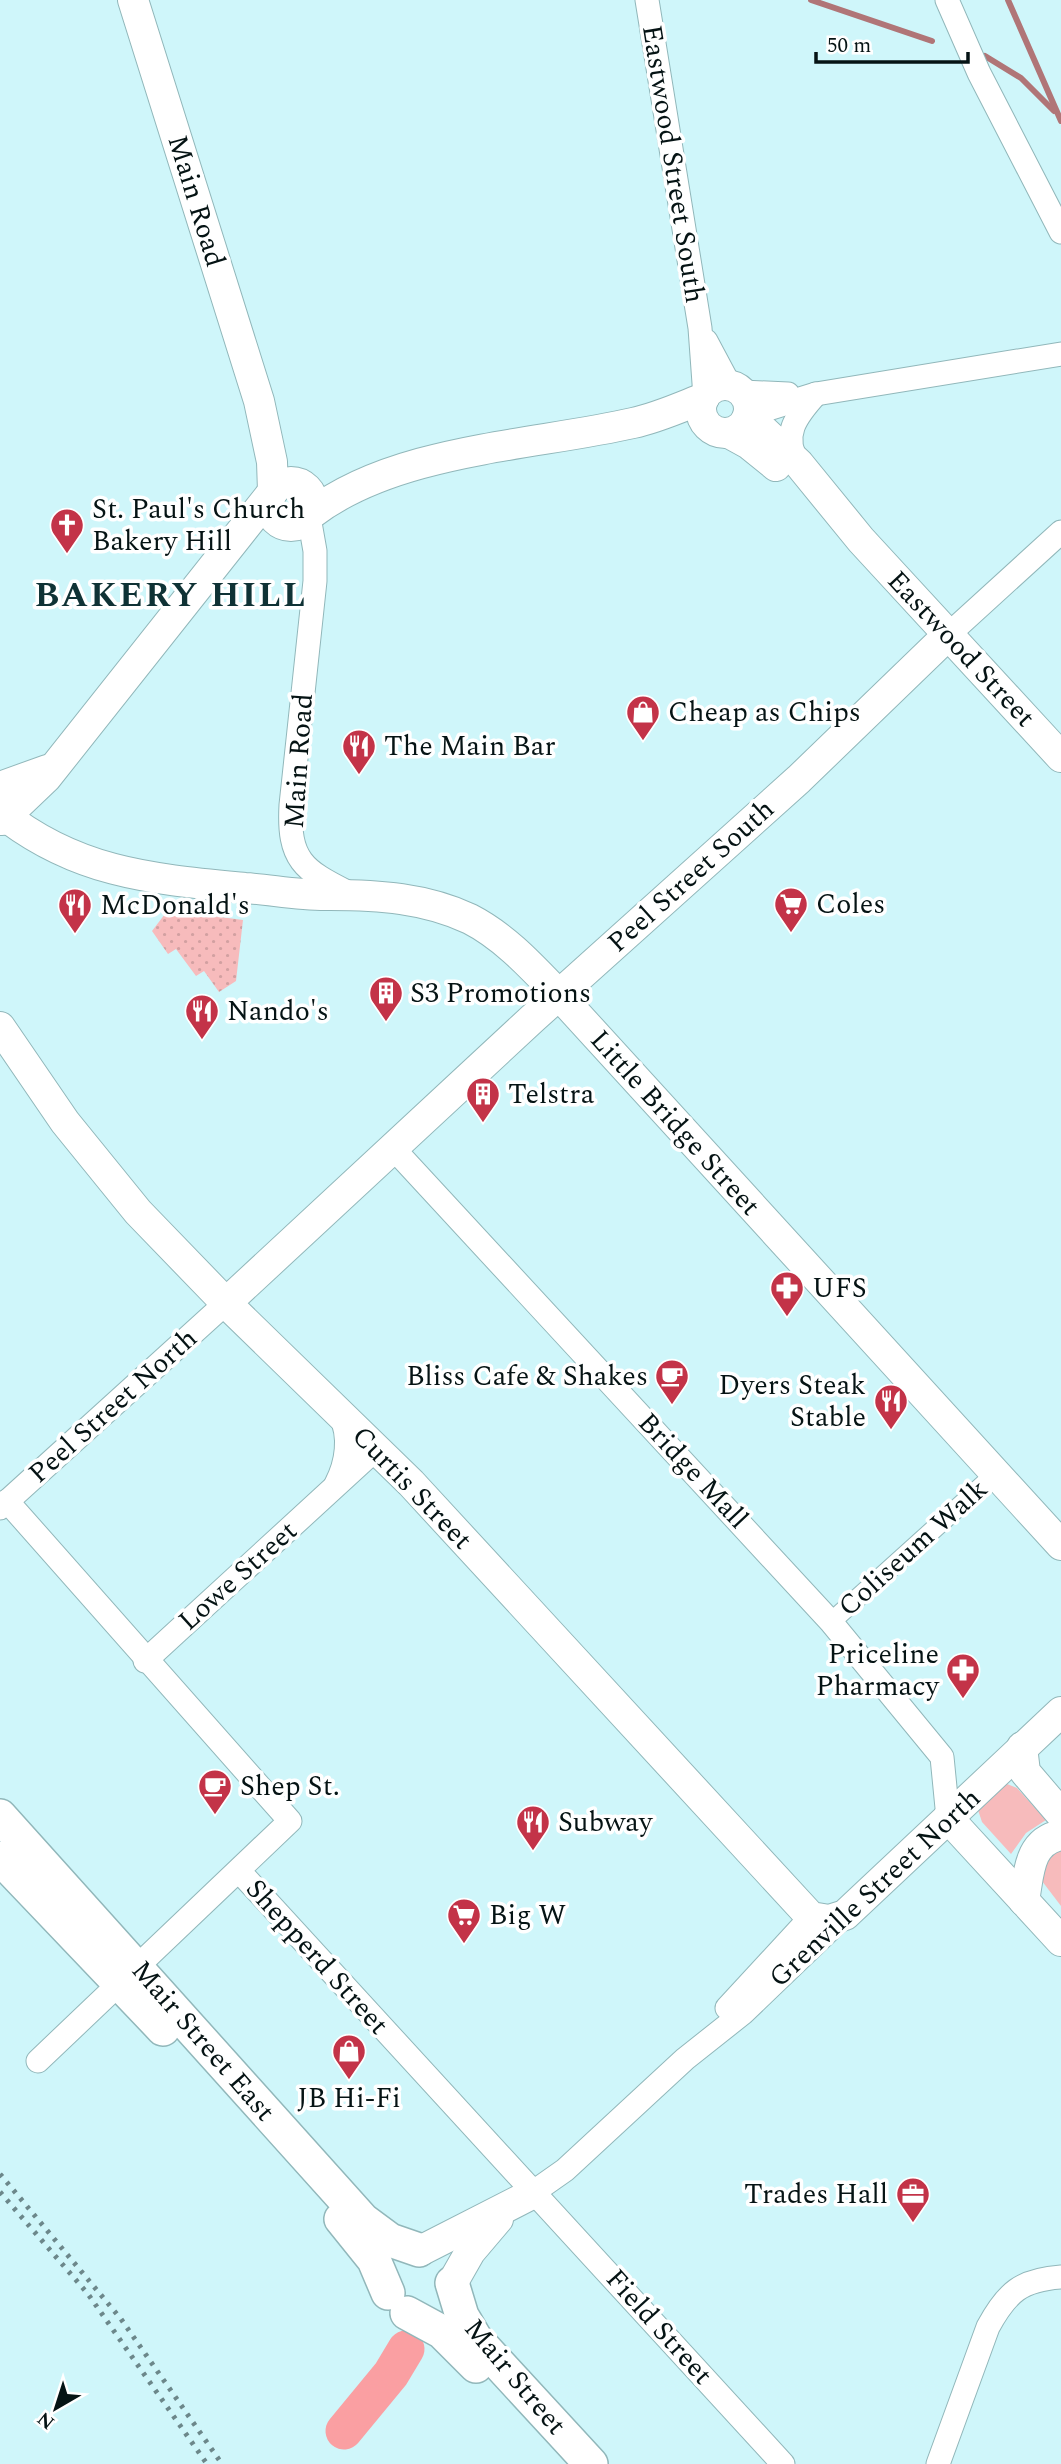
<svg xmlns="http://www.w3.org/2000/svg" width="1061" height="2464" viewBox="0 0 1061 2464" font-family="Spectral,serif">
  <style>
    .grass { fill: url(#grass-dots) }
    .park { fill: #f7bbbc }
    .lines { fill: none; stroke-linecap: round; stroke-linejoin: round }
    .stream { stroke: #b07577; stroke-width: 6 }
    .river { stroke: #fa9fa2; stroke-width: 37 }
    .pedestrian-casing { stroke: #91b7ba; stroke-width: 20 }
    .minor-casing { stroke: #91b7ba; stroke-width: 25 }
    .tertiary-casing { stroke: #91b7ba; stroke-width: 32 }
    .secondary-casing { stroke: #91b7ba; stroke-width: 36 }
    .pedestrian { stroke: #fff; stroke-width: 18 }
    .minor { stroke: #fff; stroke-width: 23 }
    .tertiary { stroke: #fff; stroke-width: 30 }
    .secondary { stroke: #fff; stroke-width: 33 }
    .rail { stroke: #6c878a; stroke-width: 5; stroke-dasharray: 3.5 7; stroke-linecap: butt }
    .labels { text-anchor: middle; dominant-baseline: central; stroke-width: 7; stroke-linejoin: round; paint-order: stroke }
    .street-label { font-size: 28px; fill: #051314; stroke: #fff }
    .poi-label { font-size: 28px; fill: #051314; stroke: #fff; text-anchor: start }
    .district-label { font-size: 35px; font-weight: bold; letter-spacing: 2px; fill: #0f3235; stroke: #fff }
  </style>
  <defs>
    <pattern id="grass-dots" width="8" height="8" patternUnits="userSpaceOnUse" patternTransform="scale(1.75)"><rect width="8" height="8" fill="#f7bbbc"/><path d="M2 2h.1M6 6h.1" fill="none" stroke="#d2a0a1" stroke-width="1.8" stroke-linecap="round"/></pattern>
  </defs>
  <rect width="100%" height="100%" fill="#cff6fa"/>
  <polygon class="grass" points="168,910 243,920 236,981 219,992 204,971 196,976 176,949 168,954 152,931"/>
  <g class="park">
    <polygon points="1007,1784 1017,1788 1046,1820 1026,1833 1011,1854 982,1822 978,1810 1000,1785"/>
    <polygon points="1059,1851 1061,1851 1061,1906 1042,1881 1043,1860"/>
  </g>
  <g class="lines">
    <g class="stream">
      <polyline points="811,0 932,41"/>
      <polyline points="1008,0 1061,121"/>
      <polyline points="985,56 1021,78 1054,111"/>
    </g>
    <polyline class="river" points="344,2431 391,2374 406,2349"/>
    <g class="pedestrian-casing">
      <polyline id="pedestrian" points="831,1622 995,1474"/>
    </g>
    <g class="minor-casing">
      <g id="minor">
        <polyline points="647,0 700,328 705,397"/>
        <polyline points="947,0 979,73 1061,232"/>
        <polyline points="706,341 730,386"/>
        <polyline points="742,392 788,394"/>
        <polyline points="749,415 816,394 1061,354"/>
        <path d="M799 464C780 436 797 415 816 394"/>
        <path d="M309 517 315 551V581L291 805C288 860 303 870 349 893"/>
        <polyline points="948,635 1061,532"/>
        <polyline points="393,1148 831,1622 942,1757 948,1818"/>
        <path d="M336 1484C347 1463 351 1436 340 1415"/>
        <polyline points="7,1501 290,1821 38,2061"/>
        <polyline points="0,1508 226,1303"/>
        <polyline points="145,1661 376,1449"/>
        <polyline points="239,1871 783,2464"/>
        <polyline points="727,2008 811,1917"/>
        <polyline points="528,2196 565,2170 685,2059 743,2013 845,1915"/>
        <path d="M938 2464 988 2327C1007 2292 1021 2280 1061 2277"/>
      </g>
    </g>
    <g class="tertiary-casing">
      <g id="tertiary">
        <polyline points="133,0 259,401 272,462 273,491"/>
        <circle cx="725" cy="409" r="24"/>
        <polyline points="748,416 799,464 861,540 1061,757"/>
        <polyline points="729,433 749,444 776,466"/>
        <circle cx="291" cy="504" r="22"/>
        <path d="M311 514C395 449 532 446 633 423 657 418 681 407 704 398"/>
        <polyline points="0,787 47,770"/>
        <path d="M0 812C76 873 151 879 245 888 273 890 302 896 330 895 378 895 426 898 470 919 505 937 532 967 559 995L1061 1545"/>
        <polyline points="2,820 46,778 271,494"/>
        <polyline points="0,1027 65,1122 138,1212 226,1303 411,1483 811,1917 829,1920 845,1915 1061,1712"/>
        <polyline points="226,1303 532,1019 799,779 948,635"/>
        <polyline points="1022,1747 1025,1772 1061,1814"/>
        <polyline points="948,1818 1061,1941"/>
        <path d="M1024 1901C1029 1874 1028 1841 1061 1835"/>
        <polyline points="422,2250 528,2196"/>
        <polyline points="453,2282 470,2252 498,2219"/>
      </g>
    </g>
    <g class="secondary-casing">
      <g id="secondary">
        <polyline points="0,1816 363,2220 390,2240 419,2250"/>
        <polyline points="0,1858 163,2029"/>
        <polyline points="341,2219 374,2260 388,2293"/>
        <polyline points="452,2283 462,2316 475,2338 591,2464"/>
        <polyline points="407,2313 442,2332 476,2366"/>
      </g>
    </g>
    <use href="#pedestrian" class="pedestrian"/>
    <use href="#minor" class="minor"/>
    <use href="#tertiary" class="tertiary"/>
    <use href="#secondary" class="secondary"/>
    <g class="rail">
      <polyline points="0,2174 121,2319 222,2464"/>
      <polyline points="0,2192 88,2294 207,2464"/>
    </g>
  </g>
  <defs>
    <g id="church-pin" transform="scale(1.75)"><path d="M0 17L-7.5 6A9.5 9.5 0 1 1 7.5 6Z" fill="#c33348" stroke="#fff"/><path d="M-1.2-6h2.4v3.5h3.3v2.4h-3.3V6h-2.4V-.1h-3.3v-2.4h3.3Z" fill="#fff"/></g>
    <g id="shop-pin" transform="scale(1.75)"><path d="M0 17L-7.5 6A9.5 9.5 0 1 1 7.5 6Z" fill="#c33348" stroke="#fff"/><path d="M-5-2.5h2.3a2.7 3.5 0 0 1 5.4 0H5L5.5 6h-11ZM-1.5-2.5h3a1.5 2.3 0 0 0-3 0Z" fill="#fff"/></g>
    <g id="restaurant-pin" transform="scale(1.75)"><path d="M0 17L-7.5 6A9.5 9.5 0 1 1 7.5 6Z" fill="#c33348" stroke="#fff"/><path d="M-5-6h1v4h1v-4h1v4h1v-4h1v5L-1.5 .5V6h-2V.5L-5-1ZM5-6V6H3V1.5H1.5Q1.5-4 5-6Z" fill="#fff"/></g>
    <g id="supermarket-pin" transform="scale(1.75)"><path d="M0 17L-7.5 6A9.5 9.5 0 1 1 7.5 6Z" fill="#c33348" stroke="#fff"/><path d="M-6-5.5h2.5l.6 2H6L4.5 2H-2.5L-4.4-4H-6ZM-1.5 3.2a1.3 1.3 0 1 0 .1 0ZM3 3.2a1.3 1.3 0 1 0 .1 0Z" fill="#fff"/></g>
    <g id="building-pin" transform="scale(1.75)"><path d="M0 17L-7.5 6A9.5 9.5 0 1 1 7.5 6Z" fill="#c33348" stroke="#fff"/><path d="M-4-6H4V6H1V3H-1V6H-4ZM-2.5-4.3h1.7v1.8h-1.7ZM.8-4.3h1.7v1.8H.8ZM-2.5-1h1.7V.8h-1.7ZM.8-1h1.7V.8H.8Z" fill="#fff"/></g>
    <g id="pharmacy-pin" transform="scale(1.75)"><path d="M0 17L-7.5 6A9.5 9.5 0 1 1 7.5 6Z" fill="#c33348" stroke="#fff"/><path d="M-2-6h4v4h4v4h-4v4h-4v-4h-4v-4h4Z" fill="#fff"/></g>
    <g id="cafe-pin" transform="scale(1.75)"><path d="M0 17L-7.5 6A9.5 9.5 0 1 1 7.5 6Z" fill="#c33348" stroke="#fff"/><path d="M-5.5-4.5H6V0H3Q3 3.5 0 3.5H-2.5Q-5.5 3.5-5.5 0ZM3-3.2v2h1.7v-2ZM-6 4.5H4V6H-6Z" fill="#fff"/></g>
    <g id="office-pin" transform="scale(1.75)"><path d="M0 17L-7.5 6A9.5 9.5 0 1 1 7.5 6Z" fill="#c33348" stroke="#fff"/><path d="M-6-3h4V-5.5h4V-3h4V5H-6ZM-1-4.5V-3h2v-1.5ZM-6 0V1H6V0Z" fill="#fff"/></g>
  </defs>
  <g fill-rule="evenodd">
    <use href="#church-pin" x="67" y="525"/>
    <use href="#shop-pin" x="643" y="712"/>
    <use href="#restaurant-pin" x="359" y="746"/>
    <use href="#supermarket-pin" x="791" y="904"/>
    <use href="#restaurant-pin" x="75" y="905"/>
    <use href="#building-pin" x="386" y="993"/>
    <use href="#restaurant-pin" x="202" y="1011"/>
    <use href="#building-pin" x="483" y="1094"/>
    <use href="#pharmacy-pin" x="787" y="1288"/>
    <use href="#cafe-pin" x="672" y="1376"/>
    <use href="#restaurant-pin" x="891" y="1401"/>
    <use href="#pharmacy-pin" x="963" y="1670"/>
    <use href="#cafe-pin" x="215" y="1786"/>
    <use href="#restaurant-pin" x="533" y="1822"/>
    <use href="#supermarket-pin" x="464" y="1915"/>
    <use href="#shop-pin" x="349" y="2051"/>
    <use href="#office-pin" x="913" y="2194"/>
  </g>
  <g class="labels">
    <g class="street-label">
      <text transform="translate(673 164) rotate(81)">Eastwood Street South</text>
      <text transform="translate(196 201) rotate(73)">Main Road</text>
      <text transform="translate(961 649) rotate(47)">Eastwood Street</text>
      <text transform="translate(299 761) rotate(-86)">Main Road</text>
      <text transform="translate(691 876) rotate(-42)">Peel Street South</text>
      <text transform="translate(675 1123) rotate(48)">Little Bridge Street</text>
      <text transform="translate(113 1406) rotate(-42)">Peel Street North</text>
      <text transform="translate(693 1471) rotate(47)">Bridge Mall</text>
      <text transform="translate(412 1488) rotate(46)">Curtis Street</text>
      <text transform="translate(913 1548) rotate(-42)">Coliseum Walk</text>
      <text transform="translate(238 1576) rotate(-42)">Lowe Street</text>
      <text transform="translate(875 1888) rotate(-43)">Grenville Street North</text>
      <text transform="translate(317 1957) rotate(48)">Shepperd Street</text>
      <text transform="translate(203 2041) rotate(49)">Mair Street East</text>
      <text transform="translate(659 2327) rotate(48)">Field Street</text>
      <text transform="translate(515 2377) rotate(50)">Mair Street</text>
    </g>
    <g class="poi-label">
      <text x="92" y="509">St. Paul's Church<tspan x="92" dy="32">Bakery Hill</tspan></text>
      <text x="668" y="712">Cheap as Chips</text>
      <text x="384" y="746">The Main Bar</text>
      <text x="816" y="904">Coles</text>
      <text x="100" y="905">McDonald's</text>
      <text x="410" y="993">S3 Promotions</text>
      <text x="227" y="1011">Nando's</text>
      <text x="508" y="1094">Telstra</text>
      <text x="812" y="1288">UFS</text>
      <text x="648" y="1376" text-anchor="end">Bliss Cafe &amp; Shakes</text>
      <text x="866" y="1385" text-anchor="end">Dyers Steak<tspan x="866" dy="32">Stable</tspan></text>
      <text x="939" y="1654" text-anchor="end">Priceline<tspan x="939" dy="32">Pharmacy</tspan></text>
      <text x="240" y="1786">Shep St.</text>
      <text x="558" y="1822">Subway</text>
      <text x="489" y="1915">Big W</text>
      <text x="349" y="2098" text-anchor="middle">JB Hi-Fi</text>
      <text x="888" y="2194" text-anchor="end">Trades Hall</text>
    </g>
    <g class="district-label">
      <text x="171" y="595">BAKERY HILL</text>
    </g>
  </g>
  <g transform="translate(56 2408) rotate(219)" stroke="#ffffff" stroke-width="5" paint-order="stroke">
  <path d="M0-5L12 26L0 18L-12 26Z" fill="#051314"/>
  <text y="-10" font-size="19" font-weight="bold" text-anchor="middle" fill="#051314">N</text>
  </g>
  <path d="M816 52v10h152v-10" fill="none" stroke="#051314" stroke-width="3.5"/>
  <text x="827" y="52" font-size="21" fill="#051314" stroke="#ffffff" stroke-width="5" paint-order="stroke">50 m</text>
</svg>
